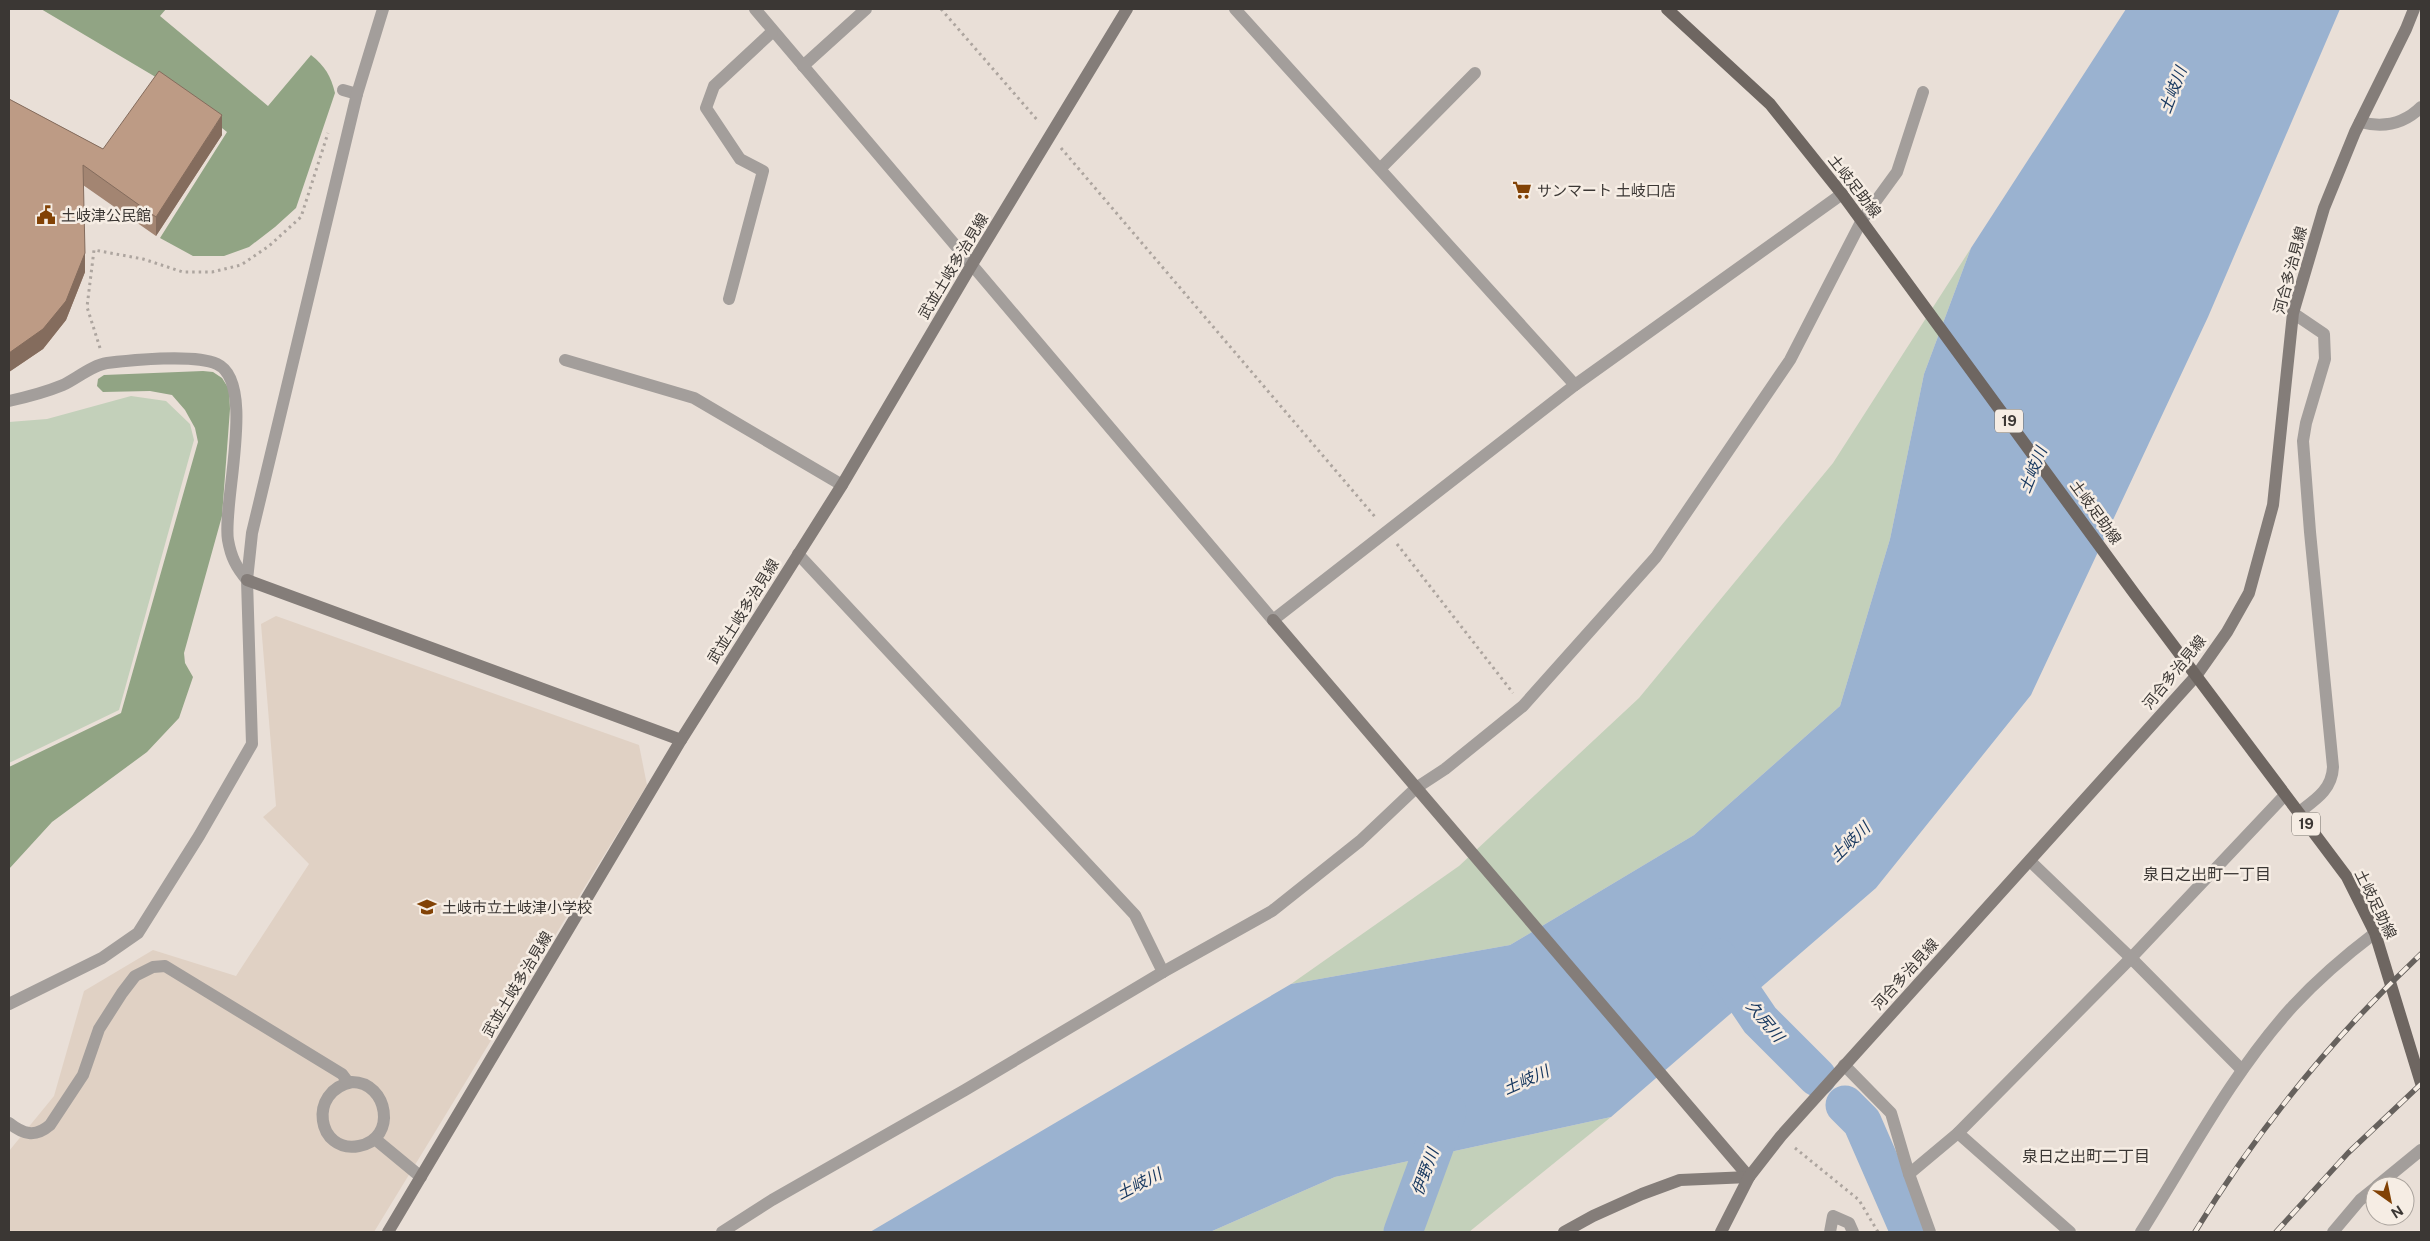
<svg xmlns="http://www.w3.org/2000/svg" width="2430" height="1241" viewBox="0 0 2430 1241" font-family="'Public Sans','Noto Sans JP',sans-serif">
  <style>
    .built { fill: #e0d1c4 }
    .green { fill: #c3d0ba }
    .forest { fill: #91a484 }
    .water { fill: #9ab2d0 }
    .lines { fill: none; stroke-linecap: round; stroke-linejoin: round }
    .river { stroke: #9ab2d0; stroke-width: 39 }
    .path { stroke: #ada59f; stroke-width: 3; stroke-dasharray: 2.5 4; stroke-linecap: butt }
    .lane { stroke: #a39e9b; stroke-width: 12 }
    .street { stroke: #a39e9b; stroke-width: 12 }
    .secondary { stroke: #847d79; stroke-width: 12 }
    .primary { stroke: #6e6661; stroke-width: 12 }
    .rail-casing { stroke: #66615d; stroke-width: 5.5 }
    .rail { stroke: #f6ede4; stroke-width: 4; stroke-dasharray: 11; stroke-linecap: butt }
    .wall { fill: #a38572 }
    .shaded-wall { fill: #846c5d }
    .building { fill: #bd9b85; stroke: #846c5d }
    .labels { text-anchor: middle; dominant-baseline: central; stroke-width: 5; stroke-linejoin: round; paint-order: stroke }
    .shield { fill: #f6ede4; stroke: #736e69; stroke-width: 1 }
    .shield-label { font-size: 14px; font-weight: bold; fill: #3b3734 }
    .street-label { font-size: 15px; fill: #3b3734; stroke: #f6ede4 }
    .poi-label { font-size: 15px; fill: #3b3734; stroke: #f6ede4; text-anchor: start }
    .water-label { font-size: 16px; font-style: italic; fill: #15365e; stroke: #f6ede4 }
    .neighbourhood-label { font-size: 16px; fill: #3b3734; stroke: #f6ede4 }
  </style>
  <rect width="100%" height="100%" fill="#e9dfd7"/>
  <polygon class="built" points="276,616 639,745 647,785 374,1232 9,1232 9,1151 54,1096 84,991 153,950 236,976 309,864 263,817 276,806 261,624"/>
  <g class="green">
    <polygon points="1971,248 1924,374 1890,539 1840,706 1694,835 1510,945 1291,984 1459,866 1639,698 1833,463"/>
    <polygon points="131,396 166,401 190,424 194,440 119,710 9,763 9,422 47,419"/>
    <polygon points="1611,1117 1469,1232 1210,1232 1335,1177"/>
  </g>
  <g class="forest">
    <path d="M41 9H166L160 16 268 106 311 55C325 66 331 76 335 93L296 208 275 227 249 247 224 256H193L160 238 227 132 164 82Z"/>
    <polygon points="203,371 213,372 222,378 229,389 230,409 222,516 184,653 185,663 193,677 179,718 147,752 52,822 9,869 9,767 121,713 198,442 195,428 185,410 172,395 150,391 103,392 97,386 98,379 104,375"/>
  </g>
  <polygon class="water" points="2126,9 2340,9 2208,317 2031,695 1876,888 1611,1117 1335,1177 1210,1232 870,1232 1291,984 1510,945 1694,835 1840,706 1890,539 1924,374 1971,248"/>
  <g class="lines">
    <g class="river">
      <polyline points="1718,958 1760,1020 1817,1077"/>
      <polyline points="1845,1105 1862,1122 1910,1232"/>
      <polyline points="1403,1232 1447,1112"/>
    </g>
    <g class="path">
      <polyline points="941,9 1039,122"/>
      <polyline points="1061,148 1376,518"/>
      <polyline points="100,348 87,307 94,250 143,259 183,272 212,272 241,265 269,246 301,217 328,133"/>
      <polyline points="1397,544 1513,693"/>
      <polyline points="1795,1148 1859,1200 1878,1232"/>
    </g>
    <g class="lane">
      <polyline points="1380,169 1475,73"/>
      <path d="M352 1082C388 1082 398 1139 359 1146 317 1154 307 1091 352 1082Z"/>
      <path d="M9 1123C23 1134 35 1138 50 1125L83 1075 99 1029 122 993 135 976 153 967 165 966 342 1074 348 1082"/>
      <polyline points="375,1139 421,1177"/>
    </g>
    <g class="street">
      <polyline points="755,9 1273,620 1575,385 1842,194"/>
      <polyline points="1235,9 1575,385"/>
      <polyline points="803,66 866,9"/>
      <polyline points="343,90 357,94"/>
      <path d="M2360 122C2383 128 2404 124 2421 107"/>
      <polyline points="729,299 763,171 740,159 706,108 714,86 772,32"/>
      <path d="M2293 313 2324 334 2325 359 2306 423 2303 441 2310 532 2333 767C2332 790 2315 800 2298 813"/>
      <polyline points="565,360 694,398 842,485"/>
      <path d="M9 401C27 397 46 392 63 385 77 378 93 365 107 363 133 360 195 354 217 364 257 382 222 504 228 540 231 557 236 567 247 580"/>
      <polyline points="798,554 1135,915 1163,972"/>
      <polyline points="2030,861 2131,958 2242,1070"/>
      <polyline points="9,1004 102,958 138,933 199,836 252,744 247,580 252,533 357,94 383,9"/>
      <polyline points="1844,1065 1891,1113 1909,1174 1930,1232"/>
      <polyline points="1958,1133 2070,1232"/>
      <polyline points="1909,1174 1958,1133 2131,958 2284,796"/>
      <polyline points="2377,1186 2421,1150"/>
      <polyline points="722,1232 772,1200 965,1090 1163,972 1272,911 1360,841 1416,788 1445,769 1523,706 1656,557 1790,360 1862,220 1897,172 1923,92"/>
      <polyline points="1830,1232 1833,1216 1849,1223 1853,1232"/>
      <path d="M2141 1232C2189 1156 2232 1073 2293 1006 2318 979 2346 955 2375 933"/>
      <polyline points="2333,1232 2360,1200 2375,1188"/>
    </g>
    <g class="secondary">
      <polyline points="247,580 681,740"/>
      <polyline points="1273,620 1749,1177"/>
      <polyline points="388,1232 681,740 842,485 971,266 1127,9"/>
      <polyline points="1564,1232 1593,1216 1642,1194 1680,1180 1749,1177"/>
      <polyline points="1721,1232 1749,1177 1781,1136 2196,676 2227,632 2249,593 2273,505 2293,313 2324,208 2355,132 2406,29 2414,9"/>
    </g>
    <polyline class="primary" points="1667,9 1770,104 1842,194 2134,593 2347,877 2375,933 2421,1083"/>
    <g class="rail-casing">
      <g id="rail">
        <path d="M2195 1232C2257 1130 2334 1036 2421 954"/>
        <polyline points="2276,1232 2348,1153 2421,1084"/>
      </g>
    </g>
    <use href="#rail" class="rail"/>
  </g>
  <polygon class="wall" points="9,99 103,149 222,135 156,236 83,185 85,272 66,320 43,349 9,372"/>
  <g class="shaded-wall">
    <polygon points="222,115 222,135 156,236 156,217"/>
    <polygon points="85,253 85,272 66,320 43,349 9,372 9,353"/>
  </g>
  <polygon class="building" points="159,71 222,115 156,217 83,165 85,253 66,301 43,329 9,353 9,99 103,149"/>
  <defs>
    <g id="supermarket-bare" transform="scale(1.5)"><path d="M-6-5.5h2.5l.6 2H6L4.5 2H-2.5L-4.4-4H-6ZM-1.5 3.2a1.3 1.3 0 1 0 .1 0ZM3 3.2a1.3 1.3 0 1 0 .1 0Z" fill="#824205" stroke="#f6ede4" stroke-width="2.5" paint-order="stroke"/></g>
    <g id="civic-bare" transform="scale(1.5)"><path d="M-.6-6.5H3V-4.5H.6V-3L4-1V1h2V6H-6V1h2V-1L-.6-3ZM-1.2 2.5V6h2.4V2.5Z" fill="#824205" stroke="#f6ede4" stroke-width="2.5" paint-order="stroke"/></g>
    <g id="school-bare" transform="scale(1.5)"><path d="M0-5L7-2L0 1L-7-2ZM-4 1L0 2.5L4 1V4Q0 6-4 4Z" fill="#824205" stroke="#f6ede4" stroke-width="2.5" paint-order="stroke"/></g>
  </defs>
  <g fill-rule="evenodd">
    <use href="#supermarket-bare" x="1522" y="190"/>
    <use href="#civic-bare" x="46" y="215"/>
    <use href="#school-bare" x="427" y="907"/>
  </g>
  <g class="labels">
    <g class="shield">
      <rect x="1995" y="409.5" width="28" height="23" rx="4"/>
      <rect x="2292" y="812.5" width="28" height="23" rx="4"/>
    </g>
    <g class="shield-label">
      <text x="2009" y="421">19</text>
      <text x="2306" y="824">19</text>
    </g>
    <g class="street-label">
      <text transform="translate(1855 186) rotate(52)">土岐足助線</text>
      <text transform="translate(953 266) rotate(-59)">武並土岐多治見線</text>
      <text transform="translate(2290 270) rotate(-75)">河合多治見線</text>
      <text transform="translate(2096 512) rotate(54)">土岐足助線</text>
      <text transform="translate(743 611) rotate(-58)">武並土岐多治見線</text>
      <text transform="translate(2174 672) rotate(-51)">河合多治見線</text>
      <text transform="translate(2376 904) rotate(64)">土岐足助線</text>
      <text transform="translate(1905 974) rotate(-48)">河合多治見線</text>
      <text transform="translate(517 984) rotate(-59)">武並土岐多治見線</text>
    </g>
    <g class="poi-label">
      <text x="1537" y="190">サンマート 土岐口店</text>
      <text x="61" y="215">土岐津公民館</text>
      <text x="442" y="907">土岐市立土岐津小学校</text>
    </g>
    <g class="water-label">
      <text transform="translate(2173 90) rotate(-69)">土岐川</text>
      <text transform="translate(2033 470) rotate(-68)">土岐川</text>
      <text transform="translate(1850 842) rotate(-44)">土岐川</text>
      <text transform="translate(1765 1021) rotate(50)">久尻川</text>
      <text transform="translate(1526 1080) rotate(-24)">土岐川</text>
      <text transform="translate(1425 1172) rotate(-70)">伊野川</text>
      <text transform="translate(1139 1184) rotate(-27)">土岐川</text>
    </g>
    <g class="neighbourhood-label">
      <text x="2207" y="874">泉日之出町一丁目</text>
      <text x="2086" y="1156">泉日之出町二丁目</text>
    </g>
  </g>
  <rect width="2430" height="1241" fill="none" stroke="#3b3734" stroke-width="20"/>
  <g transform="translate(2390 1201) rotate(147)"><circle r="24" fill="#f6ede4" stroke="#aba49e"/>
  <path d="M0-4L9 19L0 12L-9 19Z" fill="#824205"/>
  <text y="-8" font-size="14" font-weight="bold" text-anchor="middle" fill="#3b3734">N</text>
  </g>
</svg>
